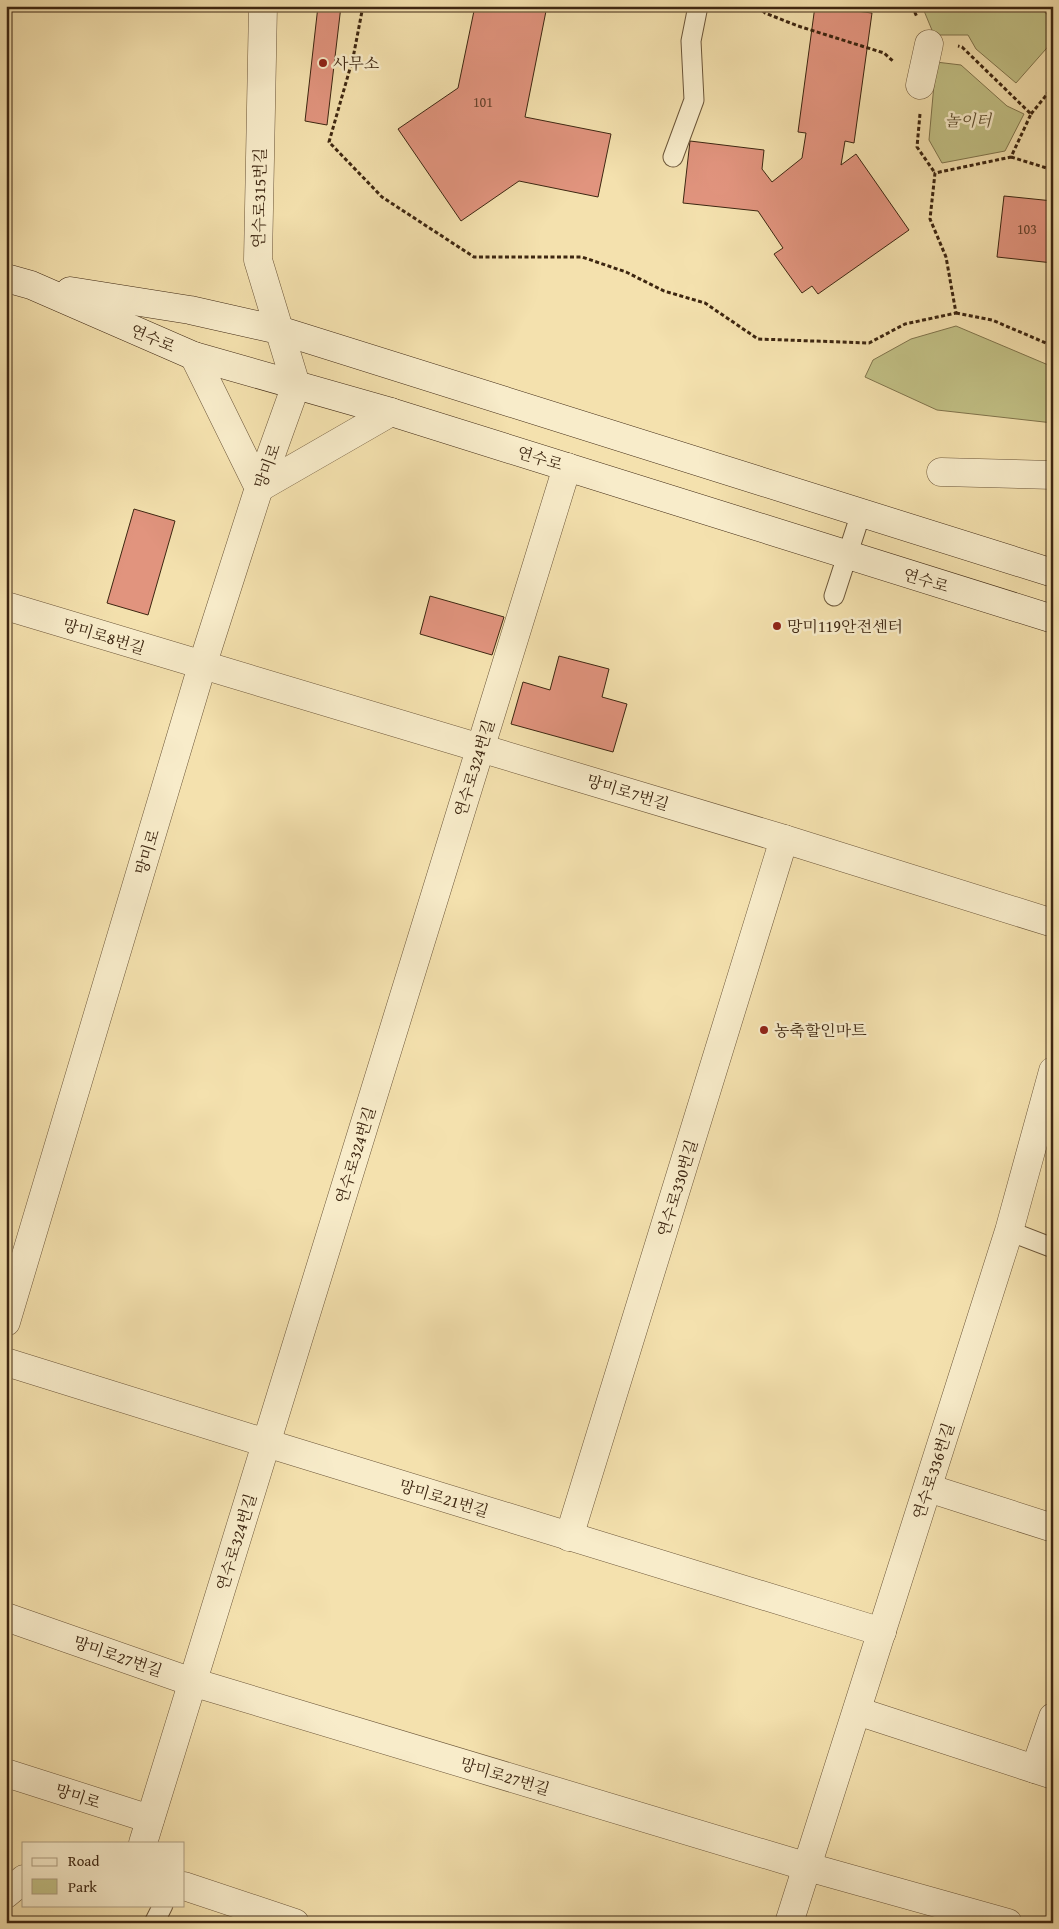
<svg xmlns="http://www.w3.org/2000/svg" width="1059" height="1929" viewBox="0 0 1059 1929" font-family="'Gentium Book Plus','Noto Serif KR',serif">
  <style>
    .green { fill: #c2c186; stroke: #80744c }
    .building { fill: #e1947e; stroke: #3d2611 }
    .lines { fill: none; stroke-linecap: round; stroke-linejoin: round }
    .service-casing { stroke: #6b5538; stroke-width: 21 }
    .pedestrian-casing { stroke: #6b5538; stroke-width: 29 }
    .minor-casing { stroke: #6b5538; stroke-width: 29 }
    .tertiary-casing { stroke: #6b5538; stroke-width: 29 }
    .secondary-casing { stroke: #3d2611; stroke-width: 29 }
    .path { stroke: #3d2611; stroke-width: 3; stroke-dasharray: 4 2.5; stroke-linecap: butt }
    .service { stroke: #f8ecca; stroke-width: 19 }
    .pedestrian { stroke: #f8ecca; stroke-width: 28 }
    .minor { stroke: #f8ecca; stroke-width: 28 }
    .tertiary { stroke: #f8ecca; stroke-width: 28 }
    .secondary { stroke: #f8ecca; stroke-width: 28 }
    .poi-dot { fill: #8f2418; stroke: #f8ecca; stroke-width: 2 }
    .labels { text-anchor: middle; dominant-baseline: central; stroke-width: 5; stroke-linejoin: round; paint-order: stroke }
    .number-label { font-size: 14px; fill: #66422c }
    .poi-label { font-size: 16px; fill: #3d2611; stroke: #f8ecca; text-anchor: start }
    .park-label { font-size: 16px; font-style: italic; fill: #5e4d2e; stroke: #f8ecca }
    .street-label { font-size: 16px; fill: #3d2611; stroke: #f8ecca }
  </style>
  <rect width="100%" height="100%" fill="#f4e1ae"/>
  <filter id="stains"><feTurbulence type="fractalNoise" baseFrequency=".004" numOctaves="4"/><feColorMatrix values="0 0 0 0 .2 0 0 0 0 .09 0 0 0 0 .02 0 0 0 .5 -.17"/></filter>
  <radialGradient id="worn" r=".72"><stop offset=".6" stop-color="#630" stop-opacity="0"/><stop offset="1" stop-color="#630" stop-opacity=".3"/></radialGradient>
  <g class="green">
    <polygon points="922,6 1037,6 1053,19 1053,41 1016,83 976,49 968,35 934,35"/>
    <polygon points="936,62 961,65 1007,106 1024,114 1005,151 942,163 929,140"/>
    <polygon points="956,326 1053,367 1053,423 937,410 865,377 873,360 911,339"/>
  </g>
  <g class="building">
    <polygon points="318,6 341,6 327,125 305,121"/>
    <polygon points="475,6 547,6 525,117 611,134 598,197 519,181 461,221 398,129 458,88"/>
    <polygon points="815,6 872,13 854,143 845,141 841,165 856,154 909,230 818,294 812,286 802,293 774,254 783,248 758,211 683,203 690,141 764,150 762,169 772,182 802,158 806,133 798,132"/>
    <polygon points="1004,196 1053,201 1053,263 997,257"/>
    <polygon points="134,509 175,521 148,615 107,603"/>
    <polygon points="430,596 504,617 492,655 420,634"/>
    <polygon points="559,656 609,669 602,697 627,704 613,752 511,724 523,682 550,690"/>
  </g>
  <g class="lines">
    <g class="service-casing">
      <g id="service">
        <polyline points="673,157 694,100 691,41 698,6"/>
        <polyline points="834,596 861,513"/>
        <polyline points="1009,1231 1053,1248"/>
        <polyline points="154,1923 163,1905"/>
      </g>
    </g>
    <g class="pedestrian-casing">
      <g id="pedestrian">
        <polyline points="920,85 929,44"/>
        <polyline points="941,472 1053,475"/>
      </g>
    </g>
    <g class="minor-casing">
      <g id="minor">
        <polyline points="6,606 784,839 1053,923"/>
        <polyline points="6,1362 266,1443 882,1632"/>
        <polyline points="928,1488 1053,1528"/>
        <polyline points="569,1537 784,839"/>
        <polyline points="6,1617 192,1682 808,1867 1008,1923"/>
        <polyline points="857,1711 1053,1775"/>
        <polyline points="1035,1769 1053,1717"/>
        <polyline points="6,1773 150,1819"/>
        <polyline points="143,1843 567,467"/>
        <polyline points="184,1886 295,1923"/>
        <polyline points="6,1894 24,1879"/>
        <polyline points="789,1923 1009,1231 1053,1071"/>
      </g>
    </g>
    <g class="tertiary-casing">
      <g id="tertiary">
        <polyline points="194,356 259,488 391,412"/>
        <polyline points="6,1322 202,666 259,488 296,385 258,260 263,6"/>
      </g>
    </g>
    <g class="secondary-casing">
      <g id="secondary">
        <polyline points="6,278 31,285 194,356 391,412 1053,619"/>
        <polyline points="70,291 190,310 279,330 1053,573"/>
      </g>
    </g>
    <g class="path">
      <polyline points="363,6 353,58 329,142 382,197 474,257 582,257 626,272 664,291 705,303 758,339 869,343 905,324 956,313 946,257 930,219 935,173 1011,157 1031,114 962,47 958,46"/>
      <polyline points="758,6 765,13 798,26 884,53 894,62"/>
      <polyline points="912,6 917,17"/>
      <polyline points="920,114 917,147 935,173"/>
      <polyline points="1031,114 1053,87"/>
      <polyline points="1011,157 1053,170"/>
      <polyline points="956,313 992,320 1053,346"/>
    </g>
    <use href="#service" class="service"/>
    <use href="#pedestrian" class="pedestrian"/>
    <use href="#minor" class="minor"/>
    <use href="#tertiary" class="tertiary"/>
    <use href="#secondary" class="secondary"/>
  </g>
  <g class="poi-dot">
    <circle cx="323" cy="63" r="5"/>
    <circle cx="777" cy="626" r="5"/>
    <circle cx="764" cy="1030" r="5"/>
  </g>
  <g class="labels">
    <g class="number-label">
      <text x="483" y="102">101</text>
      <text x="1027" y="229">103</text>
    </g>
    <g class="poi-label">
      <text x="333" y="63">사무소</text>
      <text x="787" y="626">망미119안전센터</text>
      <text x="774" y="1030">농축할인마트</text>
    </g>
    <g class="park-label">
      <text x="968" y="120">놀이터</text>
    </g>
    <g class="street-label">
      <text transform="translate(259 198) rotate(-89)">연수로315번길</text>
      <text transform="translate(153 338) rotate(23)">연수로</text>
      <text transform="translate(540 458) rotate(17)">연수로</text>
      <text transform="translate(267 466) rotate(-70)">망미로</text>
      <text transform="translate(926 580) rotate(17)">연수로</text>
      <text transform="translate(104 636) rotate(17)">망미로8번길</text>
      <text transform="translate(474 768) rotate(-73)">연수로324번길</text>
      <text transform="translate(628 792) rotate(17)">망미로7번길</text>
      <text transform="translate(147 852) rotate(-73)">망미로</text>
      <text transform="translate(355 1155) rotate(-73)">연수로324번길</text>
      <text transform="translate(677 1188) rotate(-73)">연수로330번길</text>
      <text transform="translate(933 1471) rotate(-72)">연수로336번길</text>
      <text transform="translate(444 1498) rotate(17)">망미로21번길</text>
      <text transform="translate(236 1542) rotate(-73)">연수로324번길</text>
      <text transform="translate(118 1656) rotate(19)">망미로27번길</text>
      <text transform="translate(505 1776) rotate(17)">망미로27번길</text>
      <text transform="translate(78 1796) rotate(18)">망미로</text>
    </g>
  </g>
  <rect width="1059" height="1929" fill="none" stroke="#f4e1ae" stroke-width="25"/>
  <rect x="8" y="8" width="1044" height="1914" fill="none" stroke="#3d2611" stroke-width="2.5"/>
  <rect x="12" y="12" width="1034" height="1904" fill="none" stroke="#3d2611"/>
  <rect x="22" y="1842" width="162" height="65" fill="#f8ecca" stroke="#ad9d80"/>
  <rect x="32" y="1858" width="25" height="8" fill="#f8ecca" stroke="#ad9d80"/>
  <text x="68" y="1866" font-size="15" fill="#3d2611">Road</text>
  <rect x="32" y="1879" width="25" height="15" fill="#c2c186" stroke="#ad9d80"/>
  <text x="68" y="1892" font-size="15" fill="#3d2611">Park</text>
  <rect width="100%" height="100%" filter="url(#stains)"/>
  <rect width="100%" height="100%" fill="url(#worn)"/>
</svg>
